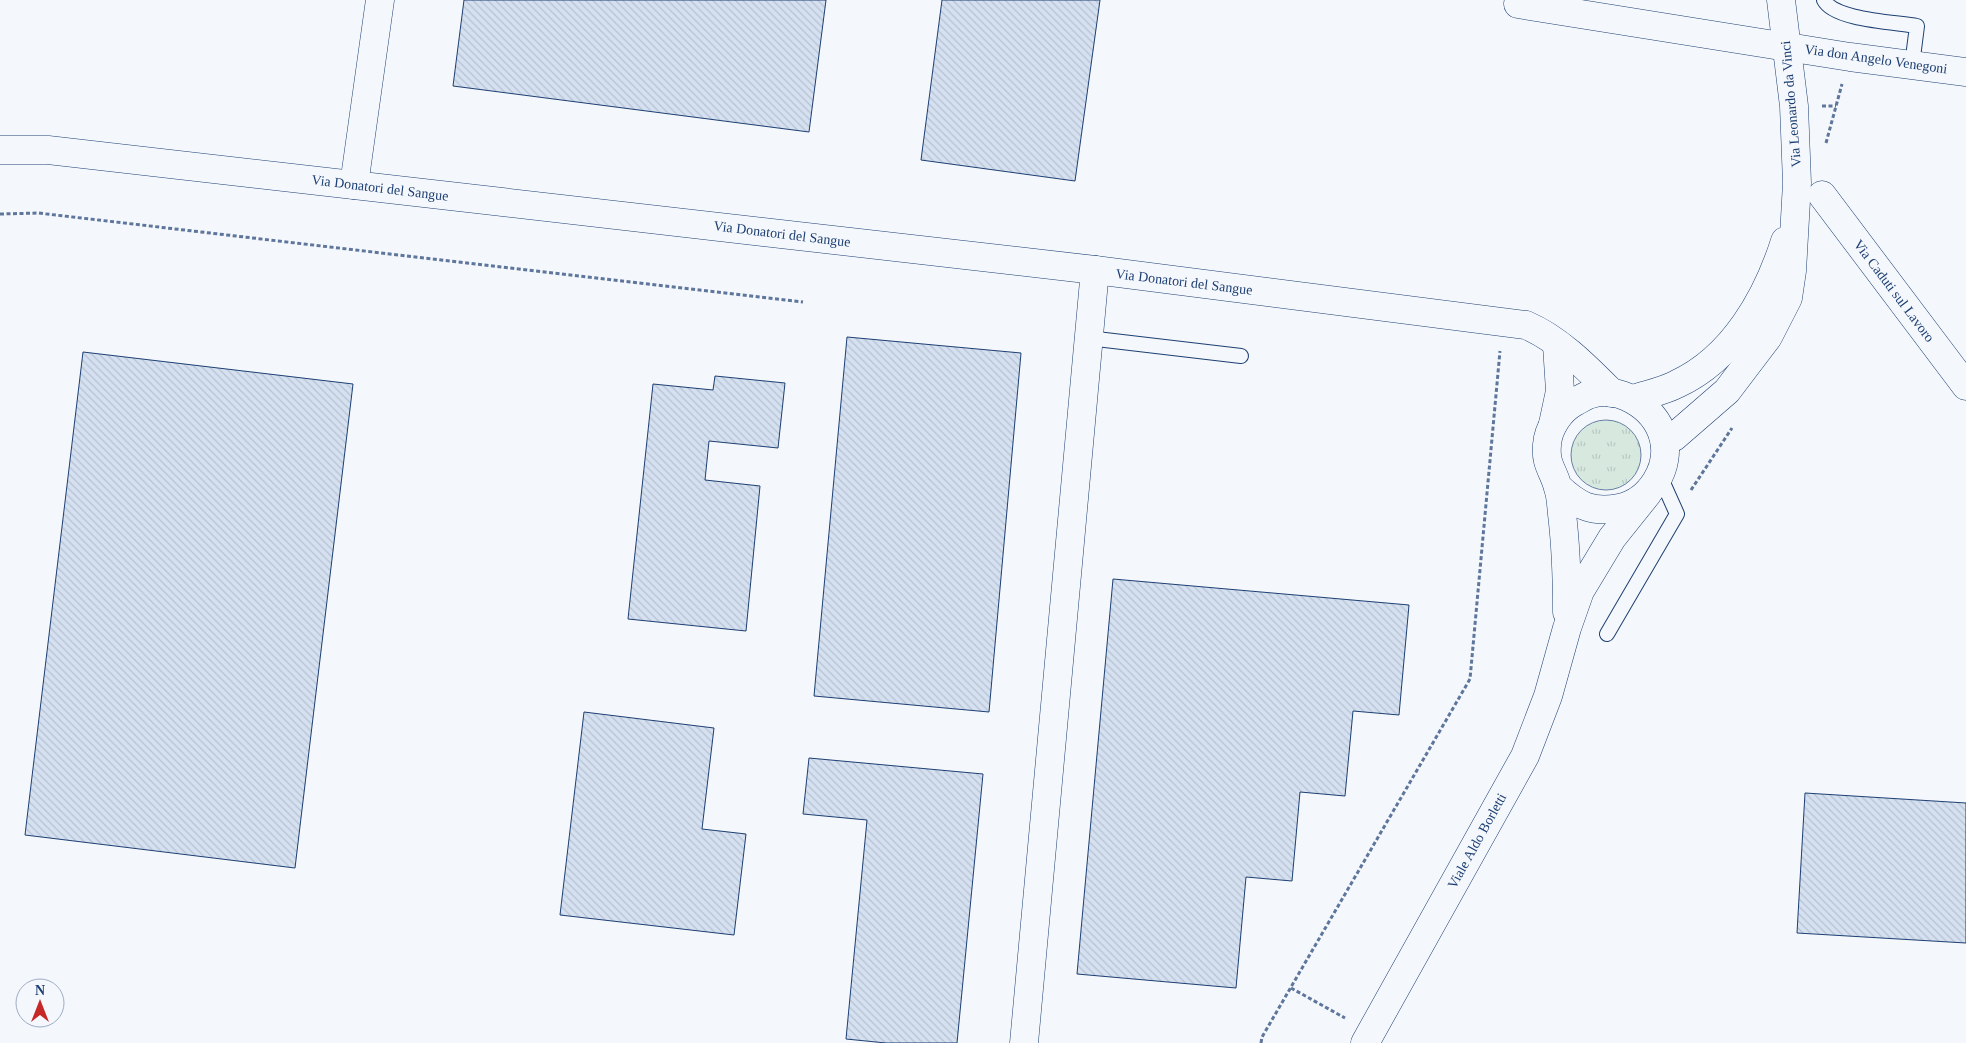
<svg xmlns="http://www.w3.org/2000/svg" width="1966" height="1043" viewBox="0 0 1966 1043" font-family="Georgia,serif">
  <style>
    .grass { fill: url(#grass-tufts); stroke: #687fa3 }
    .building { fill: url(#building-back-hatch); stroke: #1d3f73 }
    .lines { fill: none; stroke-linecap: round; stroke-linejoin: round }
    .lane-casing { stroke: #1d3f73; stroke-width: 16 }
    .street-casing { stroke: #1d3f73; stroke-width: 29 }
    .secondary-casing { stroke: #1d3f73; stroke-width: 29 }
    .path { stroke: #5e769c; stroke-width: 3; stroke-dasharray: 4 2.5; stroke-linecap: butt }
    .lane { stroke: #f4f7fb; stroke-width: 14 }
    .street { stroke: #f4f7fb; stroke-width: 28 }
    .secondary { stroke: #f4f7fb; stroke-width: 28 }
    .labels { text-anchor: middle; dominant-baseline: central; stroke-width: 4; stroke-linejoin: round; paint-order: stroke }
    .street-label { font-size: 14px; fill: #1d3f73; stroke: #f4f7fb }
  </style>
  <defs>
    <pattern id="grass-tufts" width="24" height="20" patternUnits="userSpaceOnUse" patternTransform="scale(1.25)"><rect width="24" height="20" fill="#d7e8df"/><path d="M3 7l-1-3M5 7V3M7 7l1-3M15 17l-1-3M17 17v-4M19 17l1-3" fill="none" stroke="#b8c8c3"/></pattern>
    <pattern id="building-back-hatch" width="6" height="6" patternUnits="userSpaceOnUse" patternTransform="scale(1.25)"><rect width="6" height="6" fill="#d5e0f0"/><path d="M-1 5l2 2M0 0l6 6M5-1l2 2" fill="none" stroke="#b6c1d1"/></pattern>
  </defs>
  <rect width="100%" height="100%" fill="#f4f7fb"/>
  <circle class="grass" cx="1606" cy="455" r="35"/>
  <g class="building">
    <polygon points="464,0 826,0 809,132 453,86"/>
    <polygon points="942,0 1100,0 1075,181 921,160"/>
    <polygon points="847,337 1021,353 989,712 814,696"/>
    <polygon points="83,352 353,384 295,868 25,835"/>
    <polygon points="715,376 785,383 778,448 709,441 705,480 760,486 746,631 628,619 653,384 713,390"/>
    <polygon points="1113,579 1409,605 1399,715 1353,711 1345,796 1300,792 1292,881 1246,877 1236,988 1077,974"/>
    <polygon points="584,712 714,728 702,829 746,834 734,935 560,915"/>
    <polygon points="809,758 983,774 957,1043 886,1043 846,1039 867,820 803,814"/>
    <polygon points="1805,793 1966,803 1966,943 1797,933"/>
  </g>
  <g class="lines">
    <g class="lane-casing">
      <g id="lane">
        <path d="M1824 0C1834 20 1895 22 1917 26L1912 65"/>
        <polyline points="1088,338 1241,356"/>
        <polyline points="1607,634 1677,514 1660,476"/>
      </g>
    </g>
    <g class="street-casing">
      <g id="street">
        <polyline points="1518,4 1850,57 1966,72"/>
        <path d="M0 150H48L1095 270 1526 325C1559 339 1587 368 1612 393"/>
        <polyline points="354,185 380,0"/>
        <polyline points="1822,195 1966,386"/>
        <polyline points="1553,424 1560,391 1557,345"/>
        <polyline points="1024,1043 1095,270"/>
      </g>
    </g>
    <g class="secondary-casing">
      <g id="secondary">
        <path d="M1633 399C1648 394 1664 391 1677 384 1733 358 1767 298 1785 241"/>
        <polyline points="1663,435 1674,437 1727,391 1768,337 1788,298 1792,271 1797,183 1794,106 1781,0"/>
        <path d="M1558 487C1578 506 1592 513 1619 508 1650 502 1672 467 1663 436 1654 406 1618 384 1588 395 1583 397 1579 400 1575 402 1560 410 1548 428 1547 445 1545 465 1554 471 1558 488 1561 496 1561 505 1562 514 1566 547 1567 579 1567 612"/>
        <polyline points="1365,1043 1525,756 1548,696 1567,628 1580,591 1612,538 1648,493"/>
      </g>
    </g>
    <g class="path">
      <polyline points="1822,106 1836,106"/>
      <polyline points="1826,143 1842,84"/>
      <polyline points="0,214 38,213 803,302"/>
      <polyline points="1691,490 1732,428"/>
      <polyline points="1291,988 1345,1018"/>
      <polyline points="1261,1043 1262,1037 1470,679 1500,351"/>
    </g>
    <use href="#lane" class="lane"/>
    <use href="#street" class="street"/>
    <use href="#secondary" class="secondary"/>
  </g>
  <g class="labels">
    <g class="street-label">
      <text transform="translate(1876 59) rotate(8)">Via don Angelo Venegoni</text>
      <text transform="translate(1791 104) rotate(-95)">Via Leonardo da Vinci</text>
      <text transform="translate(380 188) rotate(7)">Via Donatori del Sangue</text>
      <text transform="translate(782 234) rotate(7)">Via Donatori del Sangue</text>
      <text transform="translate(1184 282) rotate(7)">Via Donatori del Sangue</text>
      <text transform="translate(1894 291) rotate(53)">Via Caduti sul Lavoro</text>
      <text transform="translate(1477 841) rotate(-61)">Viale Aldo Borletti</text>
    </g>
  </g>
  <g transform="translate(40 1003)"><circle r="24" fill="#f4f7fb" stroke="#9eadc5"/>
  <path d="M0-4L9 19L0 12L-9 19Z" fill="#c62828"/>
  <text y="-8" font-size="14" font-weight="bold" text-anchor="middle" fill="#1d3f73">N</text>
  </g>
</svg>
